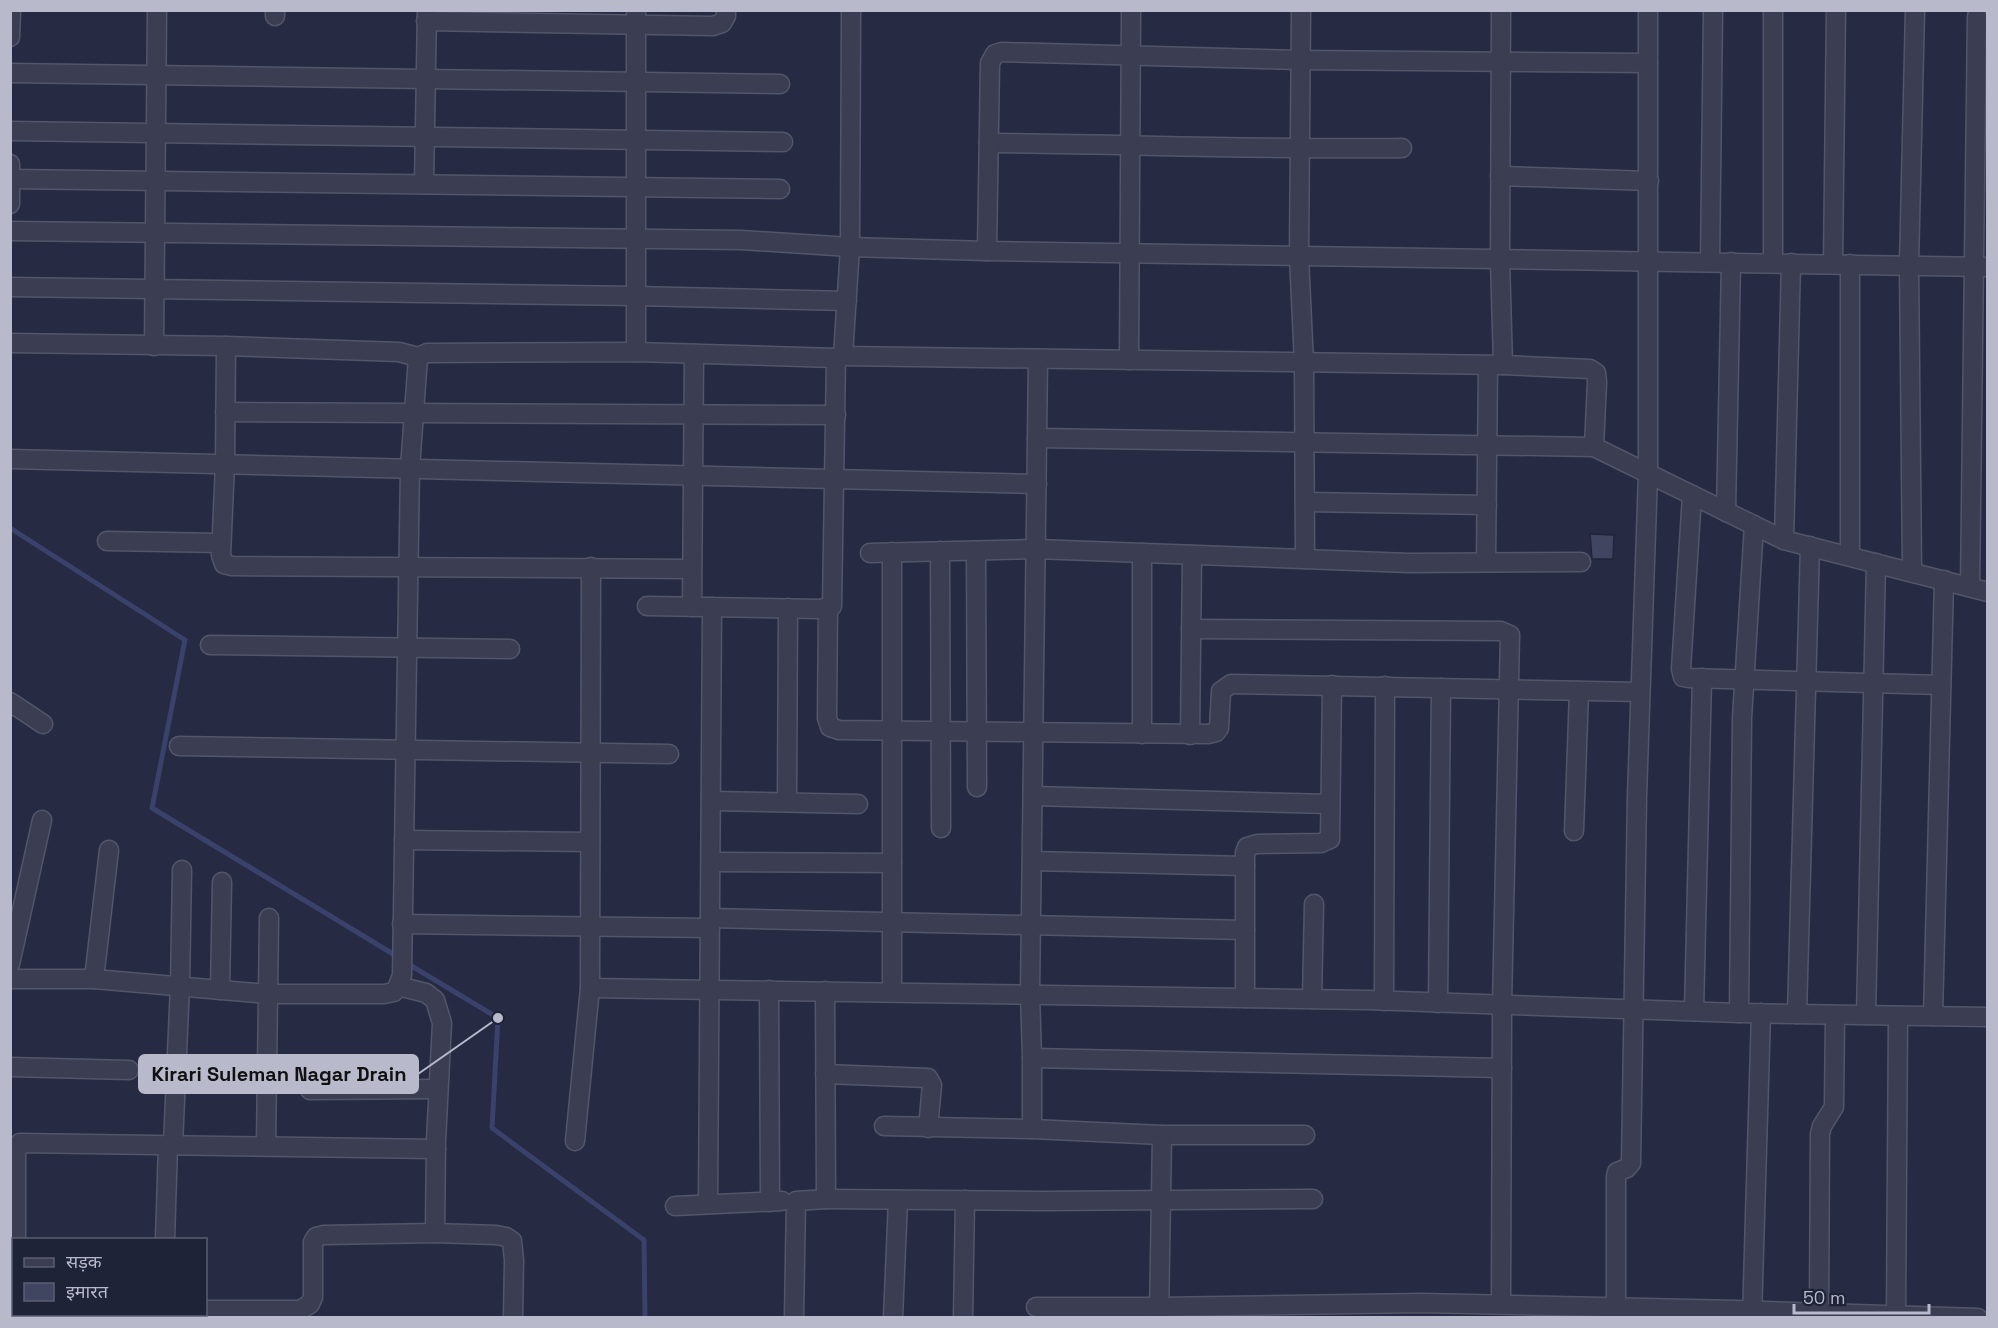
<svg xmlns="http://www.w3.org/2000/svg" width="1998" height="1328" viewBox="0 0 1998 1328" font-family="'Space Grotesk','Noto Sans Devanagari',sans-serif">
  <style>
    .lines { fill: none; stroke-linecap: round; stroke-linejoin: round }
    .stream { stroke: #3a416a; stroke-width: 5 }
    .building { fill: #404560; stroke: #21253a; stroke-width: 1.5 }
    .minor-casing { stroke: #53566a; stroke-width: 21 }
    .minor { stroke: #3b3e52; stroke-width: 18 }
    .leader { fill: none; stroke: #b8bacc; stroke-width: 2 }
    .callout-dot { fill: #b8bacc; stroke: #1f2338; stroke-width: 2 }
    .callout { fill: #b8bacc; stroke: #b8bacc; stroke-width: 2 }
    .callout-label { font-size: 20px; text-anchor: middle; font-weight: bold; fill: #111 }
  </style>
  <rect width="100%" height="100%" fill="#262a43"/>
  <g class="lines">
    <g class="stream">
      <polyline points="10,528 185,640 152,808 398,957"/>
      <polyline points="405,962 498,1018 492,1128 644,1240 645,1318"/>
    </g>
  </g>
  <polygon class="building" points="1590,534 1614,535 1613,559 1592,559"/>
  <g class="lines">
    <g class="minor-casing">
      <g id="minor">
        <polyline points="1301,10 1299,257 1304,363 1305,559"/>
        <polyline points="1501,10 1500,260 1503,365"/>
        <polyline points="275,16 275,10"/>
        <polyline points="426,21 713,26 722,23 726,16 726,10"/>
        <polyline points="10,37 11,10"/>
        <polyline points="10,73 780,84"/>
        <polyline points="10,131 783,142"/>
        <path d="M989 143C1127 144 1264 150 1402 148"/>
        <polyline points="10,164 10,204"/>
        <polyline points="1500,176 1649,181"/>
        <polyline points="10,179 780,189"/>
        <polyline points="424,184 427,10"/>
        <polyline points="10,231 741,240 850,247 987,251 1988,267"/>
        <polyline points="987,251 990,63 995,54 1002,52 1300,60 1648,63"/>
        <polyline points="1710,262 1713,10"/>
        <polyline points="1773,263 1773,10"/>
        <polyline points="1833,264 1836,10"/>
        <polyline points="10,287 636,296 847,301"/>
        <polyline points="10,343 226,346 399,352 418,357"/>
        <polyline points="154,346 157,10"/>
        <polyline points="226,346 225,464 221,555 224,564 232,566 691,569"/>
        <polyline points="636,352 636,10"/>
        <polyline points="843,356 1503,365 1590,369 1596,373 1597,382 1594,447 1784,540 1988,592"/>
        <polyline points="1038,359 1030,994 1032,1058 1032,1129 1162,1135 1305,1135"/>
        <polyline points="1129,360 1131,10"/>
        <polyline points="225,412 836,415"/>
        <polyline points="1037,438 1594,447"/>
        <polyline points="10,459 1037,484"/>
        <polyline points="1692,495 1681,669 1683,677 1689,678 1941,685"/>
        <polyline points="1305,502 1487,505"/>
        <polyline points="1726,512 1731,262"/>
        <polyline points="1784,540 1791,263"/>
        <polyline points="107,541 221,543"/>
        <polyline points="940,551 941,828"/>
        <polyline points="976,551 977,787"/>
        <polyline points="892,552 892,992"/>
        <polyline points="870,553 1036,549 1409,563 1581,562"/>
        <polyline points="1850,556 1850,264"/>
        <polyline points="1486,562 1488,365"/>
        <polyline points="1912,572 1909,265 1915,10"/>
        <polyline points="1970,587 1977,16"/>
        <polyline points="647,606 820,609 832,606 836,358"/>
        <polyline points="692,607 694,354"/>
        <polyline points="828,609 827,718 830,727 839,730 1208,734 1216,732 1219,728 1221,691 1231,684 1640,692"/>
        <polyline points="1191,629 1501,631 1510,635 1502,1005 1501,1304"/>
        <polyline points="210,645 510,649"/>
        <polyline points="10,702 43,724"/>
        <polyline points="1142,734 1142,553"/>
        <polyline points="1190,735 1192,555"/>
        <polyline points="179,746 669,754"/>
        <polyline points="1033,796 1330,804"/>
        <polyline points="711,801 858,804"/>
        <polyline points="787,802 788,608"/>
        <polyline points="1574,831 1579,691"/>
        <polyline points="404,840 590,842"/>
        <polyline points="1032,861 1245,866"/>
        <polyline points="711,862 892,863"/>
        <polyline points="710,918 1245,930"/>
        <polyline points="402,924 710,928"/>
        <polyline points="10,964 42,820"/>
        <polyline points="10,979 94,979 268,994 384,994 394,992 398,986 402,975 410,468 418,357 427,353 636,352 836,358 843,356 850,247 851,10"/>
        <polyline points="94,979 109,850"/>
        <polyline points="398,986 426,993 435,1000 442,1023 436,1141 435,1233"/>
        <polyline points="590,988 1368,1000 1739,1013 1988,1017"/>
        <polyline points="220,990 222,882"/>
        <polyline points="769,990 770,1202"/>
        <polyline points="1245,998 1245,853 1247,847 1257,844 1321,843 1330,839 1332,685"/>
        <polyline points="1312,999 1314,904"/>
        <polyline points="1384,1001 1385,686"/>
        <polyline points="1438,1003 1441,688"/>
        <polyline points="1694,1011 1702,678"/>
        <polyline points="1739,1013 1742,718 1754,525"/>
        <polyline points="1797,1014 1810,546"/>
        <polyline points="1866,1015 1876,563"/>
        <polyline points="1933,1016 1944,580"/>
        <polyline points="1032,1058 1502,1068"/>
        <polyline points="10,1067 129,1070"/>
        <polyline points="825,1074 928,1078 932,1085 928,1128"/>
        <polyline points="310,1090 437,1089"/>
        <polyline points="884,1126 1032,1129"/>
        <polyline points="575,1141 590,988 591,567"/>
        <polyline points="173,1145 180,985 182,870"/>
        <polyline points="266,1146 269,918"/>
        <polyline points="826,1199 1044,1201 1313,1199"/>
        <polyline points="708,1204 712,607"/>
        <polyline points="675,1206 782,1201"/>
        <polyline points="16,1240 16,1153 20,1143 436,1149"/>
        <polyline points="165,1240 168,1145"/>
        <polyline points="1036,1307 1159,1307 1422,1303 1736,1310 1978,1318"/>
        <polyline points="1616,1307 1616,1176 1617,1172 1627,1168 1631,1163 1637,796 1648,474 1648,10"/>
        <polyline points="206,1310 300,1310 310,1304 313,1297 313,1242 316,1237 324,1235 435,1233 496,1235 506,1237 512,1241 514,1260 513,1318"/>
        <polyline points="128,1314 128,1318"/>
        <polyline points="794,1318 796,1201 826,1199 825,991"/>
        <polyline points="893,1318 898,1200"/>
        <polyline points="963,1318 965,1200"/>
        <polyline points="1159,1318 1162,1135"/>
        <polyline points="1752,1318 1761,1013"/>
        <polyline points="1819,1318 1820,1134 1822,1126 1834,1107 1835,1015"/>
        <polyline points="1896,1318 1898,1016"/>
      </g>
    </g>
    <use href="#minor" class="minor"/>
  </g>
  <path class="leader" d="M498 1018L418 1074"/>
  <circle class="callout-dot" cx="498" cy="1018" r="6"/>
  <rect class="callout" x="139" y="1055" width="279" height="38" rx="6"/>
  <g class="callout-label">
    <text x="279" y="1081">Kirari Suleman Nagar Drain</text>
  </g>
  <rect width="1998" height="1328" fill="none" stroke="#b8bacc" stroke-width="24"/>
  <rect x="12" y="1238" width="195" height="78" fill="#1f2338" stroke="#5c5f73" stroke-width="1.5"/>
  <rect x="24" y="1258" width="30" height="9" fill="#3b3e52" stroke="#5c5f73" stroke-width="1.5"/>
  <text x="66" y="1268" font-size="18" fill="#b8bacc">सड़क</text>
  <rect x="24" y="1283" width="30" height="18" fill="#404560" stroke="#5c5f73" stroke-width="1.5"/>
  <text x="66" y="1298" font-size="18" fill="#b8bacc">इमारत</text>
  <path d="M1794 1304v9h135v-9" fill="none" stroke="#b8bacc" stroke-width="3"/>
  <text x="1803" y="1304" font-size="18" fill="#b8bacc" stroke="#1f2338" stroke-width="4.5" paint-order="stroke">50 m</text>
</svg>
